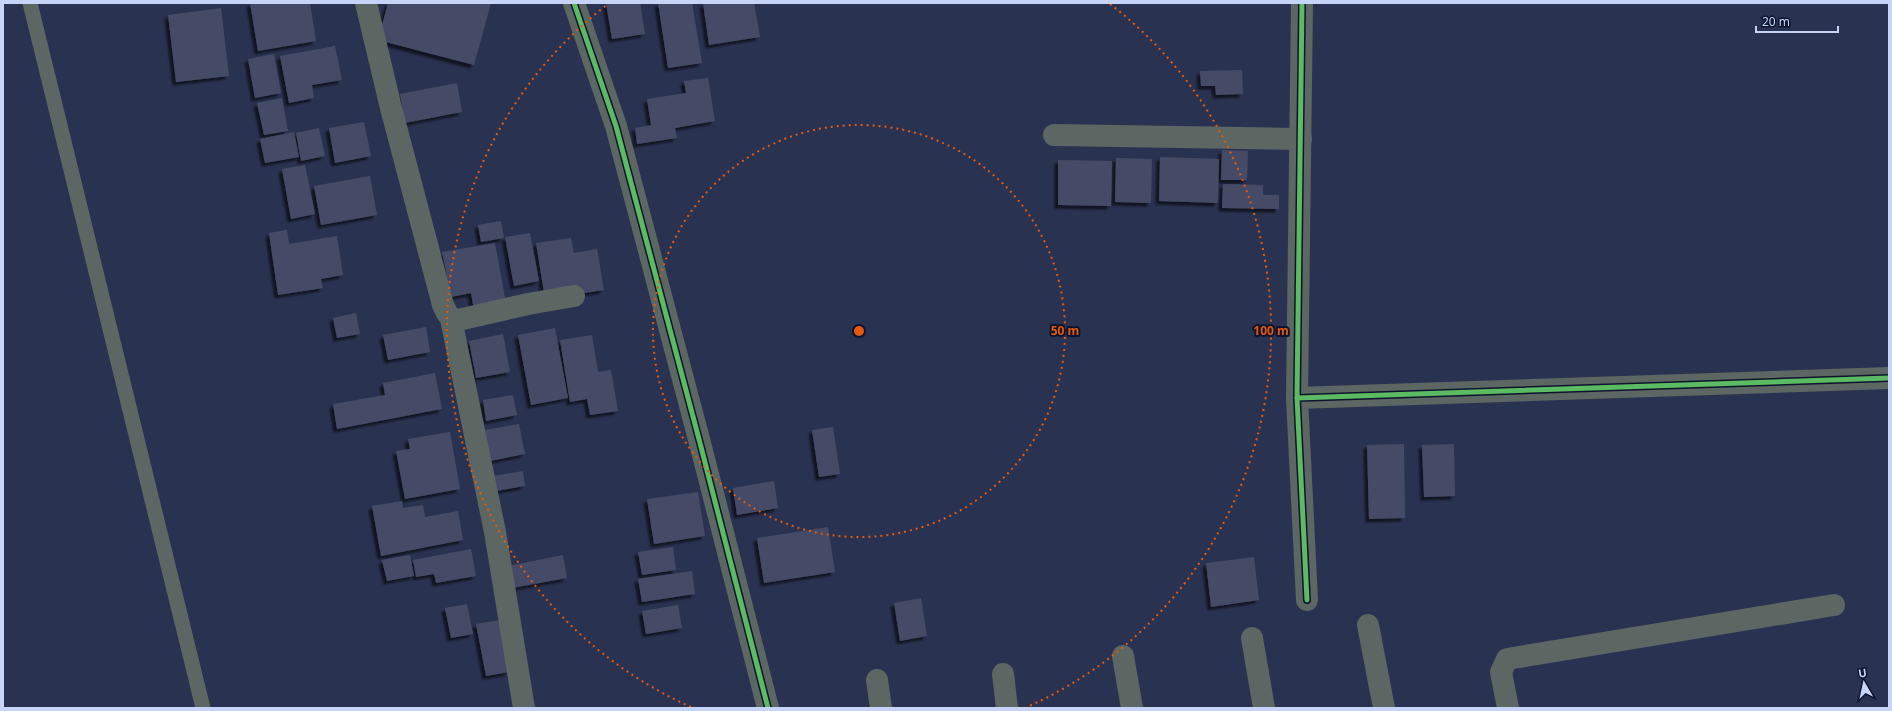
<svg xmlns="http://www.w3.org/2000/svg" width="1892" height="711" viewBox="0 0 1892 711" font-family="'Noto Sans',sans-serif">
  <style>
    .building { fill: #454c66; filter: url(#shadow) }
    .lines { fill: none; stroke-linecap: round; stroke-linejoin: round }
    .lane { stroke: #5c6663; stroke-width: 15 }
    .street { stroke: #5c6663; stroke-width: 22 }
    .cycleway-casing { stroke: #0d152e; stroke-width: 8 }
    .cycleway { stroke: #5cba63; stroke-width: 5 }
    .ring { fill: none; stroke: #e8590c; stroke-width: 2; stroke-dasharray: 2 4 }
    .centre { fill: #e8590c; stroke: #0d152e; stroke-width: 2 }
    .ring-label { font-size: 12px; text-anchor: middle; font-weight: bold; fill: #e8590c; stroke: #0d152e; stroke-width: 4; stroke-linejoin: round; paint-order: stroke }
  </style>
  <defs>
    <filter id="shadow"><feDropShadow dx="-3.5" dy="3.5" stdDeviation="1" flood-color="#0009"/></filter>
  </defs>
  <rect width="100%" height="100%" fill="#2a3251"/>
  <g class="building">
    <polygon points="250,3 310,3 316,41 258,51"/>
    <polygon points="388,3 491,3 474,65 378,40"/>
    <polygon points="606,3 640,3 645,34 612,39"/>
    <polygon points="658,3 692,3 702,63 668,68"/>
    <polygon points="703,3 754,3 760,37 709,45"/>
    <polygon points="221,8 229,76 176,82 168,15"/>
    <polygon points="335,46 342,80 312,85 314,98 289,103 280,56"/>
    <polygon points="274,54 281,93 255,98 248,59"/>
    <polygon points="1242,70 1243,94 1216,95 1215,86 1201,86 1200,71"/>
    <polygon points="708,78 715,121 675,128 677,138 637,144 635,128 651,125 647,99 686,93 684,81"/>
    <polygon points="457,83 462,112 405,123 400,94"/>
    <polygon points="282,98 288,131 264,135 257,103"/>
    <polygon points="364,122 371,156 335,163 329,128"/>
    <polygon points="319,128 325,156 301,161 296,133"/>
    <polygon points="294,132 299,157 265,163 260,139"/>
    <polygon points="1222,150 1248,151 1247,180 1221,180"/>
    <polygon points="1160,157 1219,159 1218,203 1159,201"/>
    <polygon points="1116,158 1152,159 1151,203 1115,202"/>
    <polygon points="1058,160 1112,161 1111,206 1058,205"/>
    <polygon points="305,165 315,214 291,219 282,169"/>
    <polygon points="370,176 377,215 321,225 314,186"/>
    <polygon points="1223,184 1263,185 1263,195 1279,195 1279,209 1222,208"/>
    <polygon points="501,221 504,238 481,242 478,225"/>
    <polygon points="287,230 289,244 337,236 343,275 321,279 323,288 278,295 269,233"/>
    <polygon points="530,233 539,281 514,286 505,237"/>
    <polygon points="571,238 574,253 597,249 604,290 545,299 536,243"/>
    <polygon points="495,243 506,303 474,310 471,293 451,297 442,252"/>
    <polygon points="356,313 360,334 337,338 333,318"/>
    <polygon points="426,327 430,352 388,360 383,335"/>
    <polygon points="555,328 568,398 531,405 518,335"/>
    <polygon points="503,334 510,372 476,378 469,341"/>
    <polygon points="592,335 598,372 611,370 618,411 590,415 587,399 570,402 560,340"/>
    <polygon points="435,373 442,409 337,429 333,404 385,395 383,383"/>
    <polygon points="513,395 517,415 486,421 483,400"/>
    <polygon points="519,424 525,454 490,461 485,430"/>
    <polygon points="833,427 840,474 819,477 812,430"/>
    <polygon points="450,432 460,489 405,499 396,451 410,449 408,439"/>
    <polygon points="1404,444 1405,518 1369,519 1367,445"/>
    <polygon points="1454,444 1455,496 1424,497 1422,445"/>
    <polygon points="523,471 525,486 496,491 493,476"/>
    <polygon points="774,481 778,508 737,515 733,488"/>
    <polygon points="698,492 705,536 654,544 647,499"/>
    <polygon points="402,501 403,508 423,505 425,517 458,511 463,540 381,556 372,506"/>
    <polygon points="828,527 835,572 764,583 757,538"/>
    <polygon points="673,547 676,570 642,575 638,552"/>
    <polygon points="471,549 476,576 436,583 434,574 416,577 413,560"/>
    <polygon points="410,555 414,576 387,581 382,560"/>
    <polygon points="563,555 567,578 507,589 503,567"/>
    <polygon points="1254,557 1259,600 1211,607 1206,563"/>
    <polygon points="692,571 695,594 642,602 638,579"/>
    <polygon points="921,598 927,636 900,641 894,603"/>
    <polygon points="467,604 473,634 451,638 445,608"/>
    <polygon points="678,605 682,628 646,634 642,611"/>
    <polygon points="500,620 509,672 486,676 476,624"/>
  </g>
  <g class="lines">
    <polyline class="lane" points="30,3 203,708"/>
    <g class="street">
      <path d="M366 3 391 108 443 305C447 313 448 318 458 320L528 304 574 296"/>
      <polyline points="574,3 616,126 700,443 768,708"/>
      <polyline points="1302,3 1297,398 1307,600"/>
      <polyline points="1054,135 1301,139"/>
      <polyline points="451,319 495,532 524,708"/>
      <polyline points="1297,398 1889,378"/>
      <polyline points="1368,625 1384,708"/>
      <polyline points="1252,638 1264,708"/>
      <polyline points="1123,656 1132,708"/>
      <polyline points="1003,674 1007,708"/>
      <polyline points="877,680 881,708"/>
      <polyline points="1508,708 1501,672 1507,659 1834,605"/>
    </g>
    <g class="cycleway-casing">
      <g id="cycleway">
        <polyline points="574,3 616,126 700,443 768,708"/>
        <polyline points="1302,3 1297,398 1307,600"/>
        <polyline points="1297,398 1889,378"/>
      </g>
    </g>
    <use href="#cycleway" class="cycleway"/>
  </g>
  <g class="ring">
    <circle cx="859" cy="331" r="206"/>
    <path d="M691 707A412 412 0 0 1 608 4M1110 4A412 412 0 0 1 1027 707"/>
  </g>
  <circle cx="859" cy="331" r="6" class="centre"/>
  <g class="ring-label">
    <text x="1065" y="335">50 m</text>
    <text x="1271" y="335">100 m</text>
  </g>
  <rect width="1892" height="711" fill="none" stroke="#c6d4f7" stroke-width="8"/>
  <g transform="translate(1864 683) rotate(351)" stroke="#0d152e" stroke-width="3" paint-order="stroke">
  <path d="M0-3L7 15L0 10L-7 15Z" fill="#c6d4f7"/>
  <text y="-6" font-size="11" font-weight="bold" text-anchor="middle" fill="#c6d4f7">U</text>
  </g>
  <path d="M1756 26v6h82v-6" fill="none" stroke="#c6d4f7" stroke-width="2"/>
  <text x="1762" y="26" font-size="12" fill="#c6d4f7" stroke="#0d152e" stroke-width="3" paint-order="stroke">20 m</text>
</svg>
